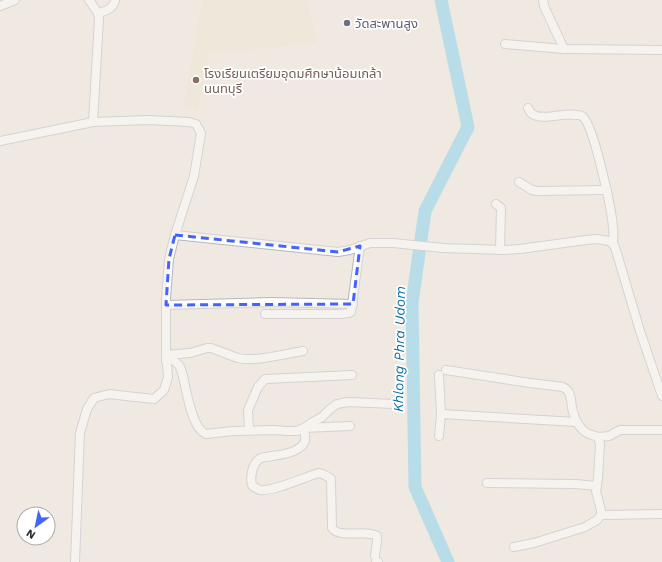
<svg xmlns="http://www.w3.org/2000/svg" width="662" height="562" viewBox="0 0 662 562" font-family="'Work Sans','Noto Sans Thai',sans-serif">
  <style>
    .education { fill: #f0e6d1 }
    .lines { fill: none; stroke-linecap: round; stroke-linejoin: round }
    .river { stroke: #75cff0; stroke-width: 13 }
    .street-casing { stroke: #b4b7c1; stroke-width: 10 }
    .street { stroke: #fff; stroke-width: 8 }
    .marked { fill: none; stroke: #4264fb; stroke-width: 3; stroke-dasharray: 8 5; stroke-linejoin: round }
    .worship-dot { fill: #6b7280; stroke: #fff; stroke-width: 1.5 }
    .education-dot { fill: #8d6e63; stroke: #fff; stroke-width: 1.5 }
    .labels { text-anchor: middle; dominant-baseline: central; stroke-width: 3.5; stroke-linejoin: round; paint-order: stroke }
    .worship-label { font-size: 13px; fill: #5b616d; stroke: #fff; text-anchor: start }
    .education-label { font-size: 13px; fill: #785e54; stroke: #fff; text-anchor: start }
    .water-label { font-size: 14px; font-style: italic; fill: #0d6fa3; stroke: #fff }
  </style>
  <rect width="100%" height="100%" fill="#efe9e1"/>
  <polygon class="education" points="202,0 308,0 317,43 209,54 198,111 183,107"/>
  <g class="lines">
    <polyline class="river" points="441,0 468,127 425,211 412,303 415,487 448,562"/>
    <g class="street-casing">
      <g id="street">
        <polyline points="89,0 98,13 99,19 93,122"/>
        <polyline points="543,0 544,6 564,49"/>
        <polyline points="0,6 15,0"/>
        <path d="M98 13C105 12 114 8 115 0"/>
        <polyline points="505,44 564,49 662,50"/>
        <path d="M528 108C529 110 530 112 531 113 540 122 564 112 576 115 578 115 580 115 582 116 594 124 612 212 613 228 614 233 613 239 613 244"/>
        <polyline points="0,141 93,122 148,120 189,122 196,124 201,133 194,176 175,235 169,259 166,298 166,352 168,377 164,390 154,399 135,397 109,394 94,398 87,409 80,433 75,562"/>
        <polyline points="519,182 532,190 537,191 607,190"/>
        <polyline points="496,204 501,208 500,250"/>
        <polyline points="175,235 338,252 350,250 370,243 393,243 443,248 505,250 520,249 586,240 597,239 609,241 613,244 615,247 640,331 662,396"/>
        <polyline points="166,305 271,302 353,304"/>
        <polyline points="265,314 340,314 349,313 351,312 360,246"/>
        <path d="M166 355 190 353 207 348H211C220 351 229 355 238 358 254 362 285 354 303 351"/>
        <path d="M166 361 171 359C174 361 178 363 180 367 181 369 182 373 183 376 186 390 192 429 206 434L233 431 274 430 287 431H297L304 428 311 423 322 417 330 409 337 404 348 402 394 404"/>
        <path d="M446 370 530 383 563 387C573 392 570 402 573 412 575 419 578 426 584 431 587 434 593 435 598 437"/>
        <polyline points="439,375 441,414"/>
        <path d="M350 426 304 428C304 432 306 438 305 441 301 452 281 455 272 456 268 457 262 457 259 459 252 465 250 477 252 485 254 488 257 489 260 490 272 492 305 477 319 473 324 474 327 476 331 479L332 528C340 539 364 529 377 536V541L375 556"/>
        <polyline points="249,430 248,410 258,387 265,379 352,375"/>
        <polyline points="439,436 441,414 576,422"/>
        <polyline points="487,483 575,484 597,486"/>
        <polyline points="601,515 662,514"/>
        <polyline points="514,547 534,543 585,527 597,520 601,515 601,510 596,491 598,478 600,444 598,437 609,436 620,430 662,430"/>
        <polyline points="376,562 378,562"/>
      </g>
    </g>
    <use href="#street" class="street"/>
  </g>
  <path d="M0 0H662V562H0ZM175 235 338 252 360 246 353 304 166 305 169 259Z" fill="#efe9e1" fill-opacity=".55" fill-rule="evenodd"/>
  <path class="marked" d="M175 235 338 252 360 246 353 304 166 305 169 259Z"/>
  <circle class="worship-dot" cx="347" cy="23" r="4"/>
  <circle class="education-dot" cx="196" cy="80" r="4"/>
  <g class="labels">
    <g class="worship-label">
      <text x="355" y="23">วัดสะพานสูง</text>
    </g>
    <g class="education-label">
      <text x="204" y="73">โรงเรียนเตรียมอุดมศึกษาน้อมเกล้า<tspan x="204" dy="15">นนทบุรี</tspan></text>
    </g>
    <g class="water-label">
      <text transform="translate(399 349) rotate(-89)">Khlong Phra Udom</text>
    </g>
  </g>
  <g transform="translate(36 526) rotate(213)"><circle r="19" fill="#ffffff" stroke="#ababab"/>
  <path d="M0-3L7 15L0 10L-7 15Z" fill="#4264fb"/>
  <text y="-6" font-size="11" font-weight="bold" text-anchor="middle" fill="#2e2e2e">N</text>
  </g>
</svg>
